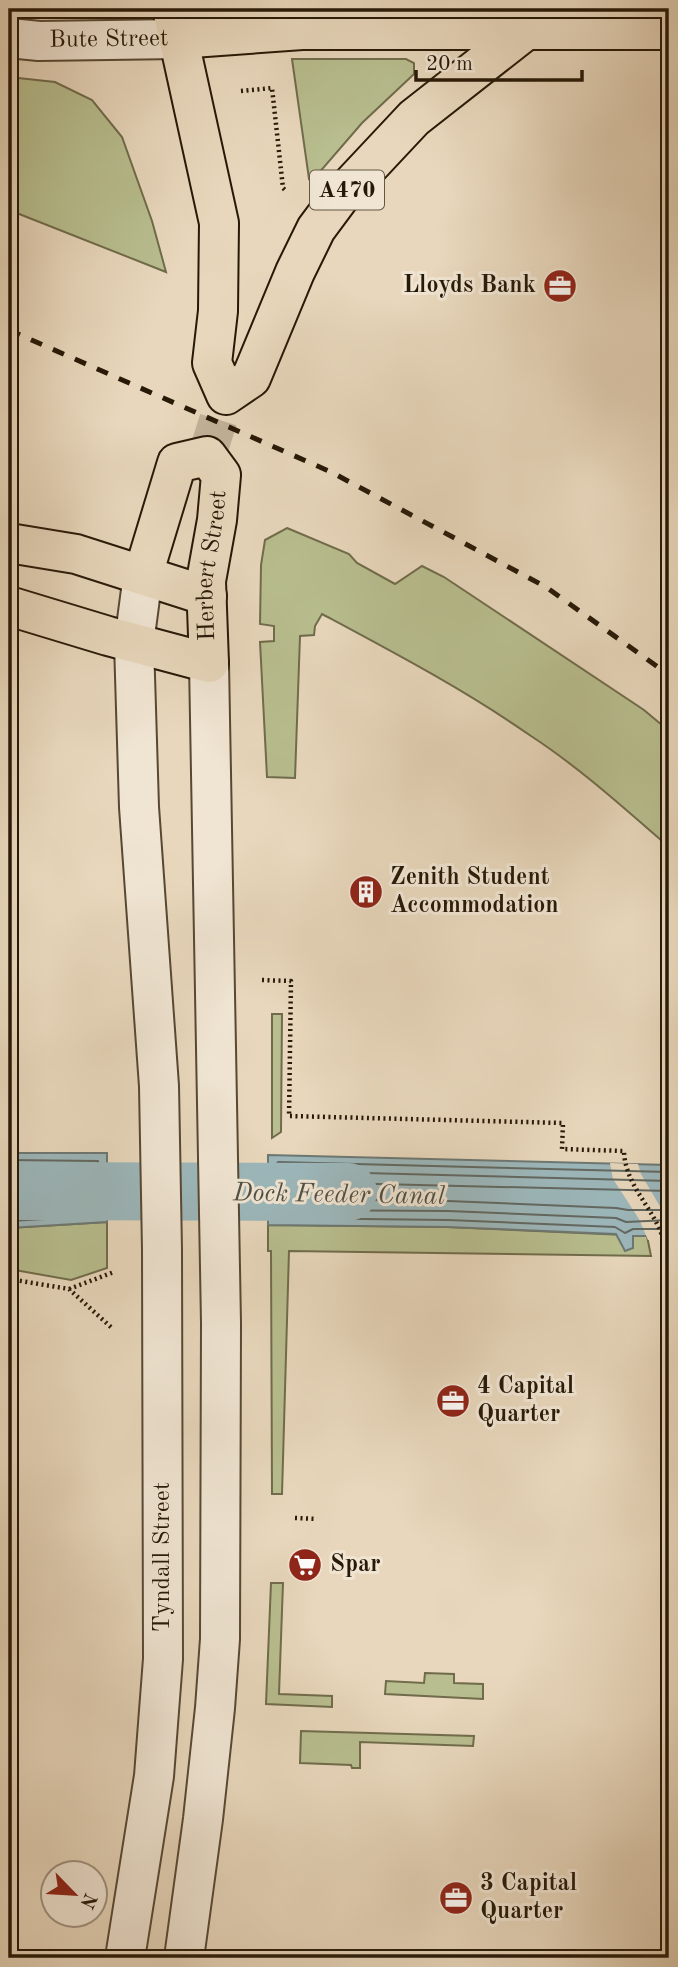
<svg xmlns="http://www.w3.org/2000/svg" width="678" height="1967" viewBox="0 0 678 1967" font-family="'Old Standard TT',serif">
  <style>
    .green { fill: #b8be8f; stroke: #706c4b; stroke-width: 2 }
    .water { fill: #9cb7bb; stroke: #6d7873; stroke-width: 2 }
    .pier { fill: #e8d7bc }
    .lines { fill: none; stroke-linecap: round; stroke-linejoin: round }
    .shore { stroke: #626861; stroke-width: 2 }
    .canal { stroke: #9cb7bb; stroke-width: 58 }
    .primary-tunnel { stroke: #c1b198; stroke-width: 38; stroke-dasharray: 38 19; stroke-linecap: butt }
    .minor-casing { stroke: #574834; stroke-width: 42 }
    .tertiary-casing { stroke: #574834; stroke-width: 42 }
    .primary-casing { stroke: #271907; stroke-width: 42 }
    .path { stroke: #271907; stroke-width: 4.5; stroke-dasharray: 2 3.5; stroke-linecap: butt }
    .minor { stroke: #f0e5d3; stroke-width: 38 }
    .tertiary { stroke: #f0e5d3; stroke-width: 38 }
    .primary { stroke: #e8d7bc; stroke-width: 38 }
    .rail { stroke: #271907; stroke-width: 5; stroke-dasharray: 12 12; stroke-linecap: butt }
    .labels { text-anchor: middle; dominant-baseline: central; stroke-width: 6; stroke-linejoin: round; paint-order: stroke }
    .shield { fill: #f0e5d3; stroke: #635644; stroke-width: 2 }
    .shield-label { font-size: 23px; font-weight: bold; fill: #271907 }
    .street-label { font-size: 24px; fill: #271907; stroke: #f0e5d3 }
    .poi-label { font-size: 24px; font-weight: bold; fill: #271907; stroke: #f0e5d3; text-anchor: start }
    .water-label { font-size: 26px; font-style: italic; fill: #505046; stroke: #f0e5d3 }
  </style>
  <rect width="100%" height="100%" fill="#e8d7bc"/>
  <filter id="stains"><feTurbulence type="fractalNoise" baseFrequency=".00286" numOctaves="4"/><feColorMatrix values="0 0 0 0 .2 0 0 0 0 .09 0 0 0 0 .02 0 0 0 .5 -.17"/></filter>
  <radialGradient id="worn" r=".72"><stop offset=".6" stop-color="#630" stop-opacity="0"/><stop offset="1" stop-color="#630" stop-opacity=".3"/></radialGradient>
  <g class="green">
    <polygon points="292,59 406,59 414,63 414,74 362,123 318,174 309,179"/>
    <polygon points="9,77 55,82 92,100 122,137 152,221 166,272 9,210"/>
    <path d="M287 528 349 554 357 563 395 584 422 566 444 577 644 710 669 731V847C625 809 580 768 531 736 465 690 393 652 322 614L315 626 314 635 300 636 295 778 267 777 260 642 274 641V626L260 624 261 565 265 540Z"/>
    <polygon points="272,1014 282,1014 281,1132 272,1138"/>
    <polygon points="107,1222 107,1268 71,1280 9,1269 9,1228"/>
    <polygon points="268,1225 447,1227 647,1236 651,1256 289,1251 282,1494 272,1494 271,1251 268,1251"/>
    <polygon points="271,1583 283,1583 279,1694 332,1696 332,1707 266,1704"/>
    <polygon points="425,1673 454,1674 454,1683 483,1684 483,1699 385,1694 386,1681 424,1683"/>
    <polygon points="301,1731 474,1736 473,1746 360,1742 360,1768 352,1768 351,1765 300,1763"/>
  </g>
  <g class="water">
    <polygon points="9,1153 107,1153 107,1222 9,1228"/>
    <polygon points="268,1155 669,1165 669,1236 633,1236 633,1248 625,1251 616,1234 447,1227 268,1225"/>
  </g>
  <polygon class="pier" points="610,1163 638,1164 641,1174 669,1222 669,1239 648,1240 639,1219 613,1179"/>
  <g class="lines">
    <g class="shore">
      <polyline points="9,1160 98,1161 100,1212 97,1216 9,1221"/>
      <polyline points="9,1169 89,1169 91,1172 91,1204 88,1207 9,1212"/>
      <polyline points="669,1172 278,1162 275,1166 275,1215 278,1218 448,1220 615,1227 625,1233 633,1229 669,1229"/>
      <polyline points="9,1179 78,1180 81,1182 81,1194 78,1198 9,1202"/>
      <polyline points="669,1181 287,1171 284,1174 284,1207 287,1210 448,1211 616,1218 626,1222 669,1220"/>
      <polyline points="669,1191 298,1182 294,1185 294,1197 297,1199 448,1201 616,1208 628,1210 669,1210"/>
    </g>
    <polyline class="canal" points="9,1191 348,1192"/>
    <polyline class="primary-tunnel" points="207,456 226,395"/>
    <g class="minor-casing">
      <g id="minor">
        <path id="s1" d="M9 38 39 41 178 39"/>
      </g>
    </g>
    <g class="tertiary-casing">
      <g id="tertiary">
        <polyline points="125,1958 154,1776 163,1659 162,1250 159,1086 139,807 134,643 143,575"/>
        <polyline points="184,1958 203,1819 215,1708 220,1639 221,1323 209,663"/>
      </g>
    </g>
    <g class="primary-casing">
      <g id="primary">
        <polyline points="172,9 219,223 218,311 212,363 226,395 251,378 295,272 316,229 339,198 414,118 553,9"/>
        <polyline points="178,39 302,30 669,30"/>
        <polyline points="9,543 76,554 207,596"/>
        <path id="s2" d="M9 606 108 636 209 663 206 581 217 520 221 475 207 456 177 463 143 575"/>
      </g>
    </g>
    <g class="path">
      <polyline points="241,91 272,88 283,188 285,190"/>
      <path d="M262 980 291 981 289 1116 563 1123 562 1149 624 1151C625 1191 665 1216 666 1256"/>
      <polyline points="9,1279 69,1289 113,1329"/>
      <polyline points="69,1289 114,1272"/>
      <polyline points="295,1518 317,1519"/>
    </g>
    <use href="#minor" class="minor"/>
    <use href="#tertiary" class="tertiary"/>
    <use href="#primary" class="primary"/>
    <polyline class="rail" points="9,330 331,472 546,587 669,675"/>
  </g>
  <defs>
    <g id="office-disc" transform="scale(1.75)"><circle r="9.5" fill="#8f2418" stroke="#f0e5d3"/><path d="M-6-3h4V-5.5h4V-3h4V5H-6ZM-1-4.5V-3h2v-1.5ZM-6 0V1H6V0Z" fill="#fff"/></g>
    <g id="building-disc" transform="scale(1.75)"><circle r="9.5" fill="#8f2418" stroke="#f0e5d3"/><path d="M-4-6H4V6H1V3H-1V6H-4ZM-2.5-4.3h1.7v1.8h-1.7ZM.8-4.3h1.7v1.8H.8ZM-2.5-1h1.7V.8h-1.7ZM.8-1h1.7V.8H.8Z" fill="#fff"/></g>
    <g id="supermarket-disc" transform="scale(1.75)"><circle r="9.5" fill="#8f2418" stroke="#f0e5d3"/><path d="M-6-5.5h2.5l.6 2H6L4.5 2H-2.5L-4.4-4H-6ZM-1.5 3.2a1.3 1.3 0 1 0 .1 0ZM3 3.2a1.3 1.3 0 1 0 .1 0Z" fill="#fff"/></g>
  </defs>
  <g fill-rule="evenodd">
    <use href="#office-disc" x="560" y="286"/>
    <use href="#building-disc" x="366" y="892"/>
    <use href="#office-disc" x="453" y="1401"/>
    <use href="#supermarket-disc" x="305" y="1565"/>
    <use href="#office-disc" x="456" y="1898"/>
  </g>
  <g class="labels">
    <rect class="shield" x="310" y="170.5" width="74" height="39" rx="5"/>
    <g class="shield-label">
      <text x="347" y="190">A470</text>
    </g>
    <g class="street-label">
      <text stroke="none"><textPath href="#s1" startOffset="100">Bute Street</textPath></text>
      <text stroke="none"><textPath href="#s2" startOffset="306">Herbert Street</textPath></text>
      <text transform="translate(163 1557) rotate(-90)">Tyndall Street</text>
    </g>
    <g class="poi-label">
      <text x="536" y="286" text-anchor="end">Lloyds Bank</text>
      <text x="390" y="878">Zenith Student<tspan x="390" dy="28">Accommodation</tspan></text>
      <text x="477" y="1387">4 Capital<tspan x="477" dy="28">Quarter</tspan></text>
      <text x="330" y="1565">Spar</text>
      <text x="480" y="1884">3 Capital<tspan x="480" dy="28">Quarter</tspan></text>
    </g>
    <g class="water-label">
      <text transform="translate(339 1195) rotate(1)">Dock Feeder Canal</text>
    </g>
  </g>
  <rect width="678" height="1967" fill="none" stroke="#e8d7bc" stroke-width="35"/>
  <rect x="10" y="10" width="657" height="1946" fill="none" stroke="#271907" stroke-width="3.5"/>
  <rect x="18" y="18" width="643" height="1932" fill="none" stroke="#271907" stroke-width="2"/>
  <g transform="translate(74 1894) rotate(115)"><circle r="33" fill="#f0e5d3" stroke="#a09381" stroke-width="2"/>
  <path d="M0-5L12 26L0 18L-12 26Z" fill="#8f2418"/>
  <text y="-10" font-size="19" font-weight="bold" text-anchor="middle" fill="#271907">N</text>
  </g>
  <path d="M416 70v10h166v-10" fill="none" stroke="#271907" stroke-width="3.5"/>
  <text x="426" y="70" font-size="21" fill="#271907" stroke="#f0e5d3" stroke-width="5" paint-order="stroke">20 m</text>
  <rect width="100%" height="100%" filter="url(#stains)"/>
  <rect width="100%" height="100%" fill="url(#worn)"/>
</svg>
